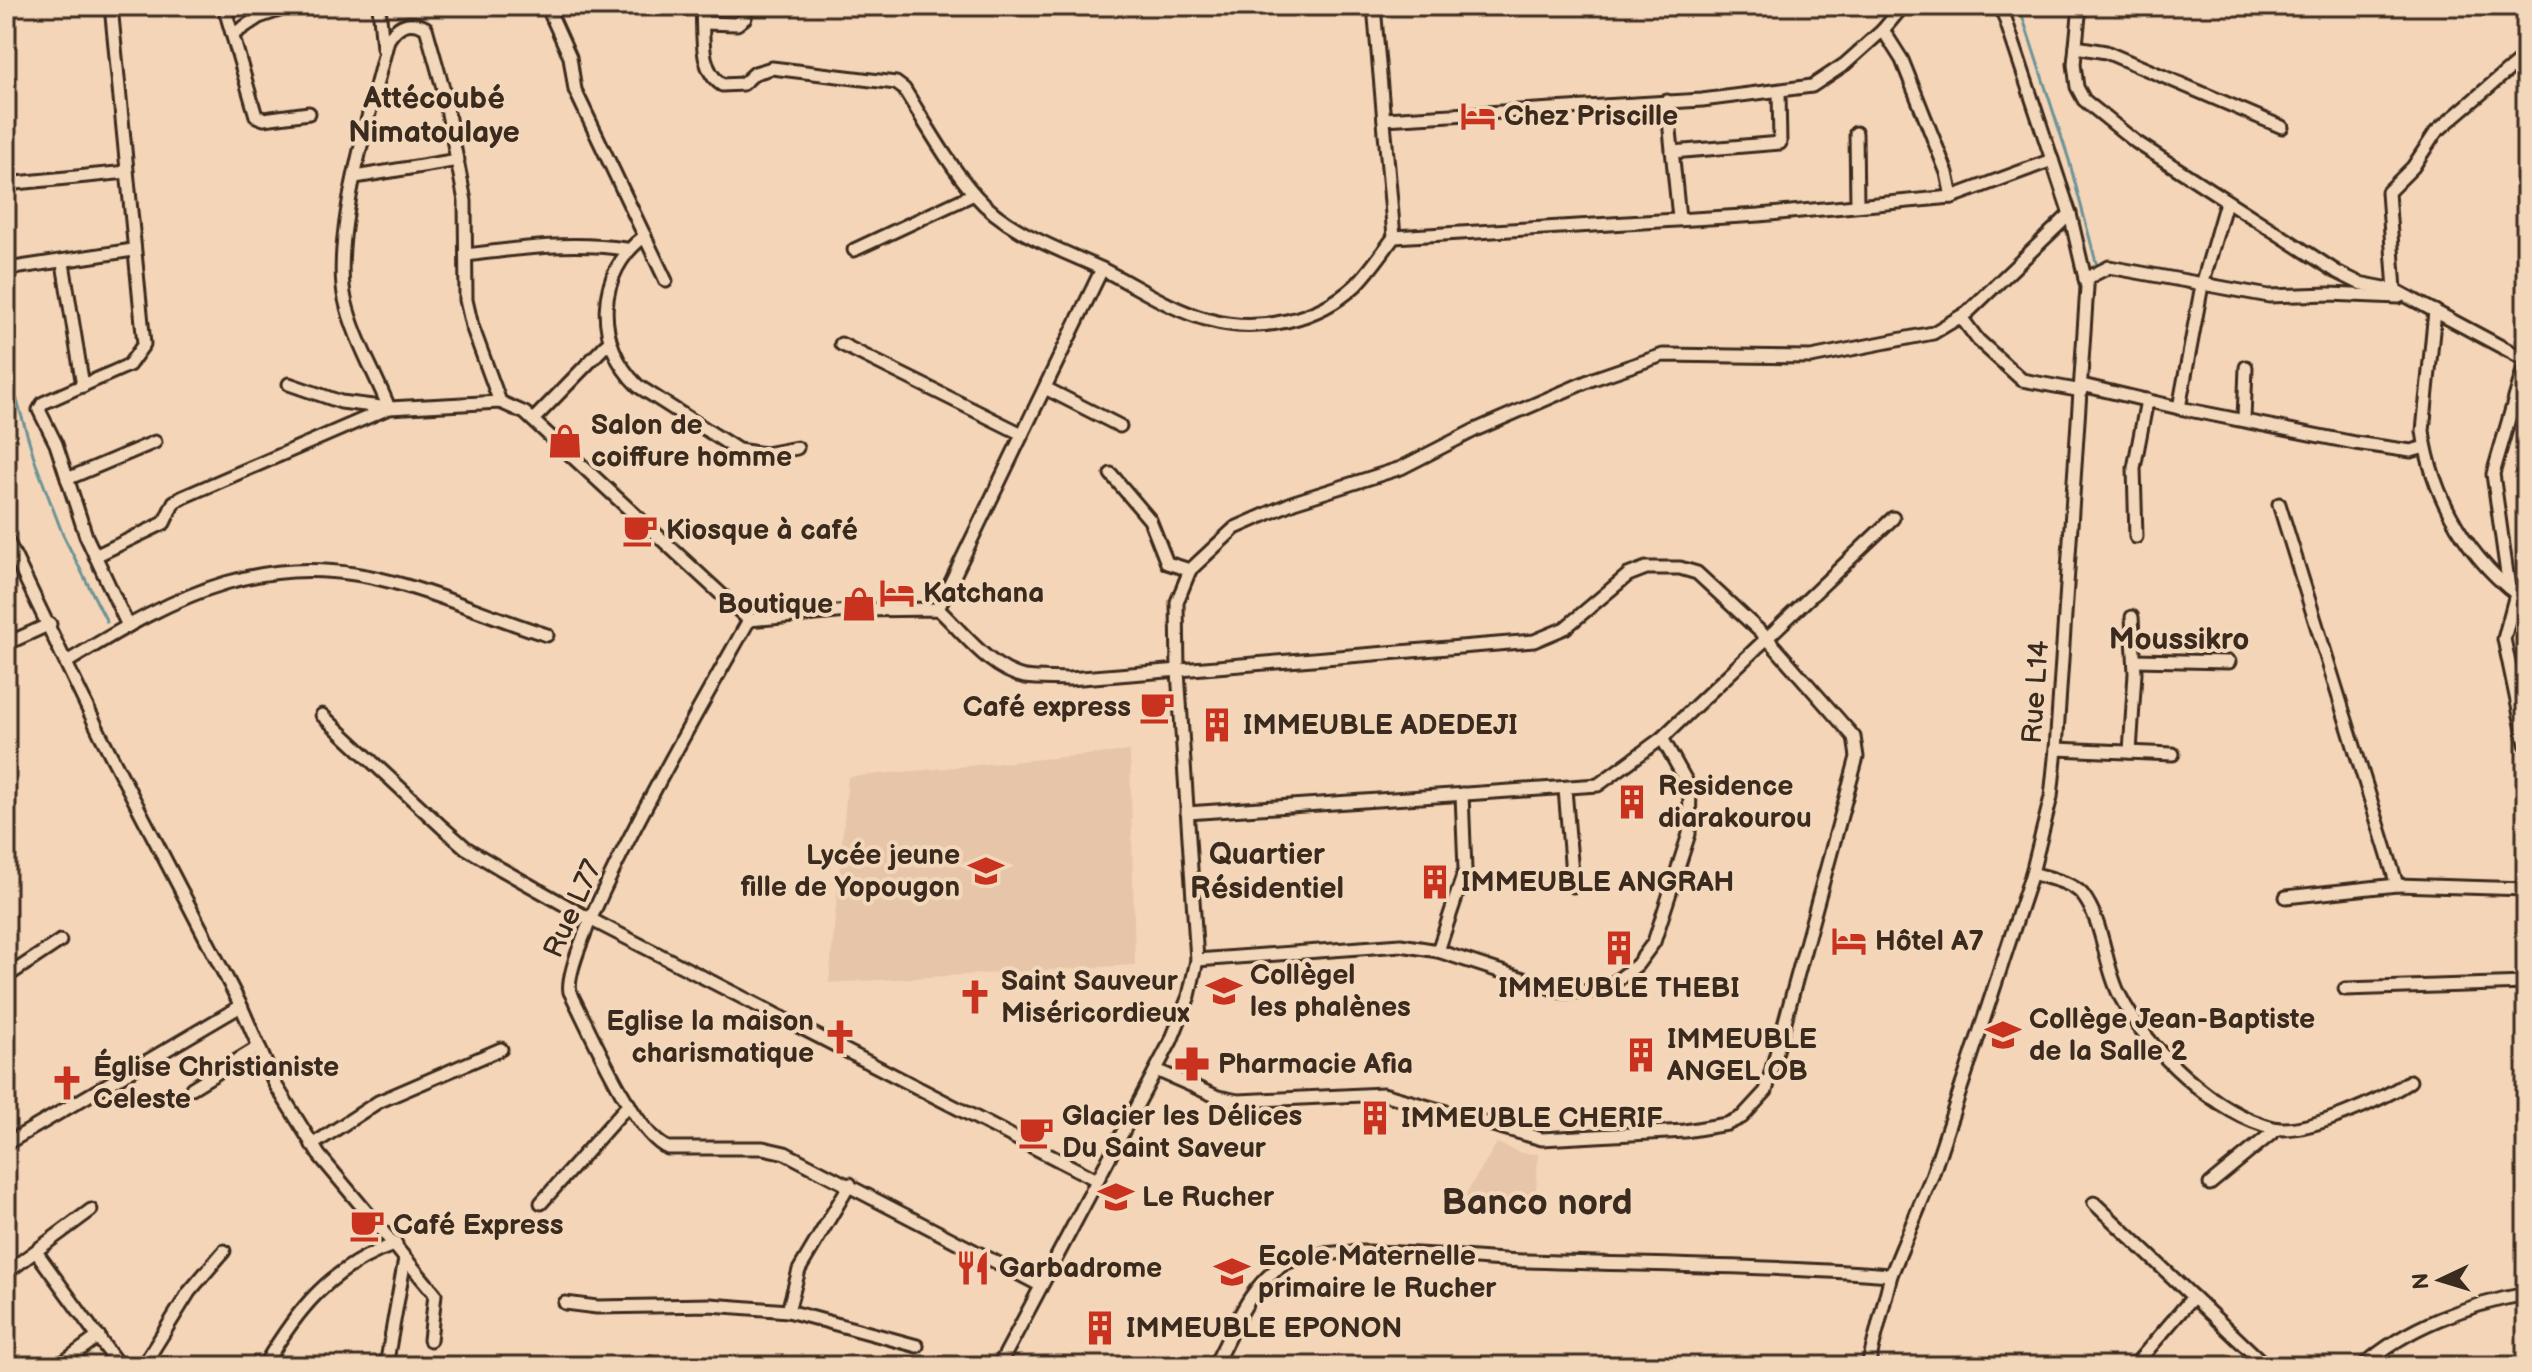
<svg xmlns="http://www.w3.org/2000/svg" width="2532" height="1372" viewBox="0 0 2532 1372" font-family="'Balsamiq Sans',sans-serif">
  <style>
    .built { fill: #e7c5a8 }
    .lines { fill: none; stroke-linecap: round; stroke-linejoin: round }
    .stream { stroke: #6c9498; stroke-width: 3 }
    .minor-casing { stroke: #3b2a1e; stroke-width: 17 }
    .minor { stroke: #f3d7ba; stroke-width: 11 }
    .labels { text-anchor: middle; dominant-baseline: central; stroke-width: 8; stroke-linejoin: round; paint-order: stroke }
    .poi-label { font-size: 28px; font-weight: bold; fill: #3b2a1e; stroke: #f3d7ba; text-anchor: start }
    .street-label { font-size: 28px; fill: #3b2a1e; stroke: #f3d7ba }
    .neighbourhood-label { font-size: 30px; font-weight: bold; fill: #3b2a1e; stroke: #f3d7ba }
    .district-label { font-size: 36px; font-weight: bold; fill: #3b2a1e; stroke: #f3d7ba }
  </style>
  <rect width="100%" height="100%" fill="#f5d5b7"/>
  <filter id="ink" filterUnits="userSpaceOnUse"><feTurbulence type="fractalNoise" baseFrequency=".0125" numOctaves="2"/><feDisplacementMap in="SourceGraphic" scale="16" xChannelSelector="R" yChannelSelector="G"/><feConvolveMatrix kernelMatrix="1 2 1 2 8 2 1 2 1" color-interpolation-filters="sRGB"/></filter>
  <g filter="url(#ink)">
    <g class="built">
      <polygon points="1130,751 1135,965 829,983 848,777"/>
      <polygon points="1497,1143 1521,1153 1538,1154 1535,1211 1520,1211 1519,1214 1464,1197"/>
    </g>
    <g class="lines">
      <g class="stream">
        <polyline points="2019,6 2069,160 2097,266"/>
        <polyline points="6,364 36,464 63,535 107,622"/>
      </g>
      <g class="minor-casing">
        <g id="minor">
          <polyline points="111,6 144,344 129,365 43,403 39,410 56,444 86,536 128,626"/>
          <polyline points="224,6 256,116 264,119 309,113"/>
          <polyline points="379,6 383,48"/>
          <polyline points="547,6 570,57 575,90 666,281"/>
          <path d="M702 6C704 32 698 69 722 85L743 84 755 73 772 68 896 83 904 89C926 124 948 164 975 195 1007 232 1057 248 1100 268 1135 285 1170 310 1209 320 1259 334 1319 320 1356 285 1370 271 1382 253 1394 237L1374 6"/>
          <polyline points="2080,6 2074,64 2077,87 2084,100 2136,142 2337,272 2359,283 2395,290 2526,360 2493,474 2509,588"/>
          <polyline points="703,23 737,24 745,18 746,6"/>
          <polyline points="1883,30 1902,60 1947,173 1952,197"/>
          <polyline points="235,33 259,17 291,6"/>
          <polyline points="2076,47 2106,52 2282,127"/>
          <polyline points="1667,101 1679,218"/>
          <polyline points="1384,119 1702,100 1812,86 1845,64 1883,30 1903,6"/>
          <polyline points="1856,133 1857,205"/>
          <polyline points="1672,152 1780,143 1779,92"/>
          <polyline points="355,177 458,160"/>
          <polyline points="6,184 127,172"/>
          <path d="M645 236C595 272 594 344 638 386L738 450 765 454 797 448"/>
          <polyline points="1394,237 1759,215 1952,197 2052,160"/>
          <polyline points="854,250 974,194"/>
          <path d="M467 255C521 248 571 241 626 249"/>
          <polyline points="63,263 83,386"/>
          <polyline points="7,269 133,250"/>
          <polyline points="2085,279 2109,267 2269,296 2329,294 2399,297"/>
          <polyline points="2395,290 2388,192 2413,167 2436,132 2526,55"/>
          <path d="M2435 311 2423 431C2432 497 2470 563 2526 601"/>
          <polyline points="1961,317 1978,340 2022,380 2082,391"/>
          <polyline points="841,344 1022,434"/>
          <path d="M289 384 341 402 389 408 500 402 525 413 749 620 859 610 938 609C963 632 990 670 1025 677 1039 679 1055 678 1069 679L1534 641 1565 628 1628 575 1646 568H1680L1697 573 1766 637 1854 737 1857 757 1766 1091 1742 1117 1727 1124 1685 1131 1542 1139 1383 1094 1238 1101 1218 1097 1156 1070"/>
          <polyline points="2082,385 2179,408 2202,285 2226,202"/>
          <polyline points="1045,388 1120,426"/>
          <path d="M389 408C375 373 353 336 345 299 331 237 372 105 388 40 398 24 409 19 426 28L443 88 465 201 466 300 472 326 500 402"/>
          <polyline points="2179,408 2355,443 2411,451 2425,447"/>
          <polyline points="2244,419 2246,367"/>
          <polyline points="533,420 606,345 610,346"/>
          <polyline points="1111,474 1150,520 1167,563 1190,570"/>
          <polyline points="67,479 155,442"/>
          <polyline points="2279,504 2397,885 2526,889"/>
          <polyline points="2136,537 2134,468 2147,400"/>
          <polyline points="6,538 101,736 241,1006 275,1084 319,1155 435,1294 430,1340"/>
          <polyline points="95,556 164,523 174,502 183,497 389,408"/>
          <polyline points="2516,594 2504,639 2526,744"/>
          <polyline points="938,609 1102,269"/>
          <path d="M749 620C718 676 559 948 570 992 589 1027 634 1135 668 1148H763L785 1153 1040 1285"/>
          <polyline points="6,644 50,624"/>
          <polyline points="2135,660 2229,662"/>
          <path d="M67 662C180 593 268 545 403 585 452 599 499 620 547 635"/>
          <polyline points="322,715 442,827 466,848 501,869 588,918 1097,1180"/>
          <polyline points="2056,749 2173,754"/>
          <polyline points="2130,752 2135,673 2132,617"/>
          <polyline points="1565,789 1573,886"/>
          <polyline points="1187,813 1598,785 1662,738 1893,518"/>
          <path d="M2032 873C2048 878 2071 882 2082 894 2104 922 2104 965 2120 996 2147 1049 2215 1114 2274 1128 2305 1135 2385 1099 2410 1081"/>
          <polyline points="2286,897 2397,885"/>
          <polyline points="1438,951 1465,870 1462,794"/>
          <polyline points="1197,960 1401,945 1438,951 1563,992 1591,991 1615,982 1637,965 1654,942 1689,834 1690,788 1662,738"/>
          <polyline points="6,977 60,941"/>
          <polyline points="2345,989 2526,983"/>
          <polyline points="192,1088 259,1047"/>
          <polyline points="6,1144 241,1006"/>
          <polyline points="312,1145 378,1102 501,1049"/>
          <polyline points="850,1184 799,1270 788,1311 917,1346"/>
          <polyline points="2210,1184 2277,1129"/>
          <polyline points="541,1203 629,1104"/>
          <polyline points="2094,1203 2266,1366"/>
          <polyline points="37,1253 119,1366"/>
          <polyline points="6,1273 91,1210"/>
          <polyline points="565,1303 597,1307 710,1305 788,1311"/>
          <polyline points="650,1363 657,1366"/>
          <polyline points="58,1366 99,1336"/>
          <polyline points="143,1366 189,1292 224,1251"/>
          <path d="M264 1366C297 1309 332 1266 396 1244"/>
          <polyline points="386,1366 405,1259"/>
          <polyline points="999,1366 1171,1041 1189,996 1197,960 1178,671 1177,602 1190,570 1235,528 1294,502 1401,468 1475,430 1593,379 1663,355 1811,357 1933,333 1968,312 2070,214"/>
          <path d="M1214 1366C1233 1332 1249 1283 1286 1263 1333 1240 1470 1260 1527 1261 1649 1265 1770 1266 1891 1275"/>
          <polyline points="1868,1366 1891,1275 1932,1176 2032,873 2051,797 2056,749 2087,287 2070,214 2001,6"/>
          <polyline points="2134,1366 2193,1297"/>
          <path d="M2363 1366C2406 1327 2469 1304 2526 1294"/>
        </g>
      </g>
      <use href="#minor" class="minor"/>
    </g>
  </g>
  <defs>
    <g id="hotel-bare" transform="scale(2.76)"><path d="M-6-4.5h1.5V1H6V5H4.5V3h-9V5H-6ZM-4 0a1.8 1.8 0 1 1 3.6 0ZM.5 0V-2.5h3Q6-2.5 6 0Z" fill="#c8321e" stroke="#f3d7ba" stroke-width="2.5" paint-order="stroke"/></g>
    <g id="shop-bare" transform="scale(2.76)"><path d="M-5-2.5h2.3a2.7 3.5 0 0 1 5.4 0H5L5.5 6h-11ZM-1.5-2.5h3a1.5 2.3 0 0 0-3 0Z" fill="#c8321e" stroke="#f3d7ba" stroke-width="2.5" paint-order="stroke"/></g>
    <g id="cafe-bare" transform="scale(2.76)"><path d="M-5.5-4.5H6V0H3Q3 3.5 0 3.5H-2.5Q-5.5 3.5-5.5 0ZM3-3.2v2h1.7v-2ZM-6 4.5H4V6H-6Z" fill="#c8321e" stroke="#f3d7ba" stroke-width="2.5" paint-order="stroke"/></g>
    <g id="building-bare" transform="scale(2.76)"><path d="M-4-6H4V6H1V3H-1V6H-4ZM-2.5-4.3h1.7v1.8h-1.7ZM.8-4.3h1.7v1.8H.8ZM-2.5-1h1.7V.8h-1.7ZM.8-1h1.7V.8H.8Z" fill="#c8321e" stroke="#f3d7ba" stroke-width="2.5" paint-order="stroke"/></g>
    <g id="school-bare" transform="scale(2.76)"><path d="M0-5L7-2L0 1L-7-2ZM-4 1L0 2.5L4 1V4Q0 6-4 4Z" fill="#c8321e" stroke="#f3d7ba" stroke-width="2.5" paint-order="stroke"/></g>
    <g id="church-bare" transform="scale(2.76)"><path d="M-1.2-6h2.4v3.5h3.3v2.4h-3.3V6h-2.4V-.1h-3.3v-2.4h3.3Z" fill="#c8321e" stroke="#f3d7ba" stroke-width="2.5" paint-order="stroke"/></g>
    <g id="pharmacy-bare" transform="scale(2.76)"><path d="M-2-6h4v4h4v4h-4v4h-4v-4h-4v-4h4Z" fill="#c8321e" stroke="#f3d7ba" stroke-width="2.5" paint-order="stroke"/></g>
    <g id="restaurant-bare" transform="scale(2.76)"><path d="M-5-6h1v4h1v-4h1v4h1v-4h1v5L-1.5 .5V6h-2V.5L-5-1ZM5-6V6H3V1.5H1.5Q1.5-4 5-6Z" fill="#c8321e" stroke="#f3d7ba" stroke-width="2.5" paint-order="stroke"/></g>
  </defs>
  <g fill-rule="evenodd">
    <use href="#hotel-bare" x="1478" y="116"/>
    <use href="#shop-bare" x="565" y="441"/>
    <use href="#cafe-bare" x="640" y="530"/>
    <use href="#hotel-bare" x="897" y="593"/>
    <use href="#shop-bare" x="859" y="604"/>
    <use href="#cafe-bare" x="1157" y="707"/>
    <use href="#building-bare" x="1217" y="725"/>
    <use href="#building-bare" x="1632" y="802"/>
    <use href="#school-bare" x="986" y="871"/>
    <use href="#building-bare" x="1435" y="882"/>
    <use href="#hotel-bare" x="1849" y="941"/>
    <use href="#building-bare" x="1619" y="948"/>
    <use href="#school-bare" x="1224" y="991"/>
    <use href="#church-bare" x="975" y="997"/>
    <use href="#school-bare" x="2003" y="1035"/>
    <use href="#church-bare" x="840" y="1037"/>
    <use href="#building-bare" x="1641" y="1055"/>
    <use href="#pharmacy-bare" x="1192" y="1064"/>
    <use href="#church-bare" x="67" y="1083"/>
    <use href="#building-bare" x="1375" y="1118"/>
    <use href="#cafe-bare" x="1036" y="1132"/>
    <use href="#school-bare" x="1116" y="1197"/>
    <use href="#cafe-bare" x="367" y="1225"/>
    <use href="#restaurant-bare" x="973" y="1268"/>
    <use href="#school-bare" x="1232" y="1272"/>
    <use href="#building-bare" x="1100" y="1328"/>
  </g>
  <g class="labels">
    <g class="poi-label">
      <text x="1504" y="116">Chez Priscille</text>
      <text x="591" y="425">Salon de<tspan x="591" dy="32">coiffure homme</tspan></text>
      <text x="666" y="530">Kiosque à café</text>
      <text x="923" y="593">Katchana</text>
      <text x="833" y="604" text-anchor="end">Boutique</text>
      <text x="1131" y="707" text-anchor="end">Café express</text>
      <text x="1243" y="725">IMMEUBLE ADEDEJI</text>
      <text x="1658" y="786">Residence<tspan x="1658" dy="32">diarakourou</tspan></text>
      <text x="960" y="855" text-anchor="end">Lycée jeune<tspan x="960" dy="32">fille de Yopougon</tspan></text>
      <text x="1461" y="882">IMMEUBLE ANGRAH</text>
      <text x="1875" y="941">Hôtel A7</text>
      <text x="1250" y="975">Collègel<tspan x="1250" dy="32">les phalènes</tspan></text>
      <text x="1001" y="981">Saint Sauveur<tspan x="1001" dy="32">Miséricordieux</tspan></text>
      <text x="1619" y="988" text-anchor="middle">IMMEUBLE THEBI</text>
      <text x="2029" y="1019">Collège Jean-Baptiste<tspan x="2029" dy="32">de la Salle 2</tspan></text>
      <text x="814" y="1021" text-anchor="end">Eglise la maison<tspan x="814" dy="32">charismatique</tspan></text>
      <text x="1667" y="1039">IMMEUBLE<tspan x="1667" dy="32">ANGEL OB</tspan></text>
      <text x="1218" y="1064">Pharmacie Afia</text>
      <text x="93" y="1067">Église Christianiste<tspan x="93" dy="32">Celeste</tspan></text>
      <text x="1062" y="1116">Glacier les Délices<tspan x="1062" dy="32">Du Saint Saveur</tspan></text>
      <text x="1401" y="1118">IMMEUBLE CHERIF</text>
      <text x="1142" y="1197">Le Rucher</text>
      <text x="393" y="1225">Café Express</text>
      <text x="1258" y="1256">Ecole Maternelle<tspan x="1258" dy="32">primaire le Rucher</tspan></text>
      <text x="999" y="1268">Garbadrome</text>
      <text x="1126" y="1328">IMMEUBLE EPONON</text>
    </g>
    <g class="street-label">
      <text transform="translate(2036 692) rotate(-86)">Rue L14</text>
      <text transform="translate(573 909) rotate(-66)">Rue L77</text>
    </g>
    <g class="neighbourhood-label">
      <text x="434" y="99">Attécoubé<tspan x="434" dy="34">Nimatoulaye</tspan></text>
      <text x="2179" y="640">Moussikro</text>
      <text x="1267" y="855">Quartier<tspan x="1267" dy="34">Résidentiel</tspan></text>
    </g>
    <g class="district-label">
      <text x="1537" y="1203">Banco nord</text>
    </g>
  </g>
  <rect width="2532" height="1372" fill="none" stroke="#f3d7ba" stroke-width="32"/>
  <rect x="16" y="16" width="2500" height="1340" fill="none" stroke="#3b2a1e" stroke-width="3" filter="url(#ink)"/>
  <g transform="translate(2440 1280) rotate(266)" stroke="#f3d7ba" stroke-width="6" paint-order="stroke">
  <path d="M0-6L14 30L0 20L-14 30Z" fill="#3b2a1e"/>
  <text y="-12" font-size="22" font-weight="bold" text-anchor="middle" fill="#3b2a1e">N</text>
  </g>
</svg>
